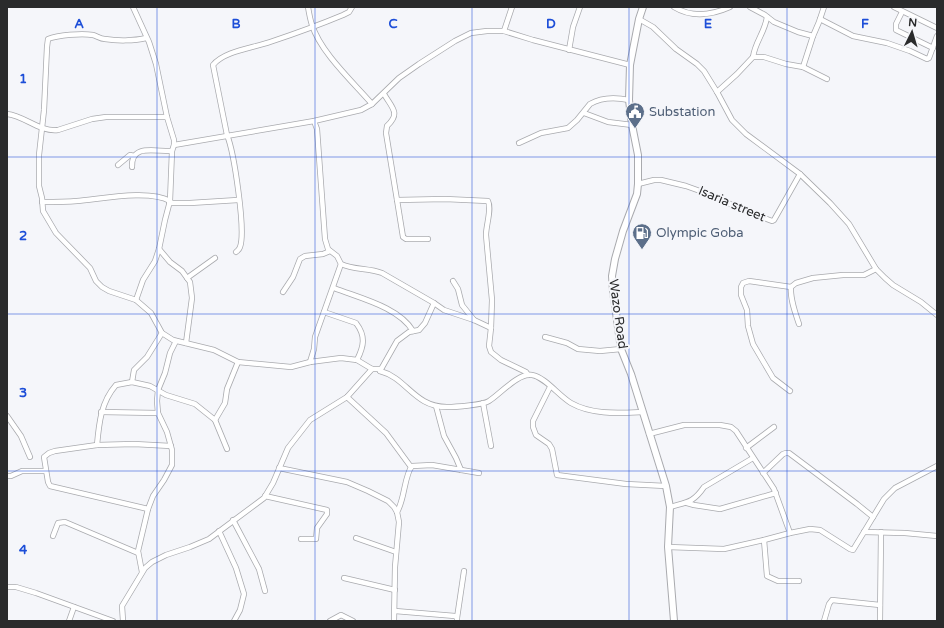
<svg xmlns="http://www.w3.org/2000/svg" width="944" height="628" viewBox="0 0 944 628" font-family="'Varela Round',sans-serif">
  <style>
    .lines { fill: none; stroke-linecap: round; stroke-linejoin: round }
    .minor-casing { stroke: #a9aaae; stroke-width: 6 }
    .secondary-casing { stroke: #a9aaae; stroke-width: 8 }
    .minor { stroke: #fff; stroke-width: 4.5 }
    .secondary { stroke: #fff; stroke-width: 6 }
    .grid { fill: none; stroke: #1d4ed8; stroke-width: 1; stroke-opacity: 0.55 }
    .labels { text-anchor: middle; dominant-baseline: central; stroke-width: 4; stroke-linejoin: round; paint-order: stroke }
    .service-label { font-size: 13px; fill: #4e5e75; stroke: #f5f6fa; text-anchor: start }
    .street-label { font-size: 13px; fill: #2a2b2c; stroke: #f5f6fa }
    .grid-label { font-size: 13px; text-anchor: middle; font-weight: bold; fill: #1d4ed8; stroke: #f5f6fa; stroke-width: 4; stroke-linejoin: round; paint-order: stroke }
  </style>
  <rect width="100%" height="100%" fill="#f5f6fa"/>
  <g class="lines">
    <g class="minor-casing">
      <g id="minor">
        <polyline points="133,7 149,42 156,64 167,117 174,140 174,145 172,151 170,201 165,220 159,249 155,261 143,280 136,300"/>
        <path d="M308 7C309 13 310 19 312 25 321 53 353 82 372 104"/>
        <path d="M674 7C692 18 712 15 730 7"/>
        <polyline points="750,7 765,15 774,22 798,32 813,36"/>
        <polyline points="894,7 937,28"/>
        <polyline points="902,12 896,24 896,30 933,48"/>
        <polyline points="639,19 653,27 676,49 697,64 704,71 717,92 732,120 746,134 800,174 830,203 849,224 876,269 885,278 893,285 921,302 937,315"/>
        <polyline points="820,19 853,36 887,43 910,51 927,59 929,58 937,36"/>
        <polyline points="504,31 512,7"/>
        <path d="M146 38C134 41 117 41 105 39 100 39 97 36 93 35 82 33 58 35 48 39L47 47 44 110 39 155V186L42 198 43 211 56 233 90 268 96 281 102 287 109 291 136 300 151 313 162 333 173 340 214 350 238 362 291 367 310 362 341 358 357 360 372 369H380V371C407 378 414 407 447 407 455 407 483 405 489 401 500 394 518 373 532 375 545 377 559 396 571 403 592 415 619 413 642 412"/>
        <polyline points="569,50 573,27 580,7"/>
        <path d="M753 57C755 42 765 32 767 17"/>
        <polyline points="803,67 813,36 819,22 824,7"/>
        <polyline points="717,92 737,74 753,57 764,57 786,64 803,67 827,79"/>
        <path d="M384 94C392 108 401 113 387 126L386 133 397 200"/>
        <polyline points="584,113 608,122 632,125"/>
        <path d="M7 114C25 116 39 132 58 130L92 119 106 117H167"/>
        <path d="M314 121 317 129 325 239 328 249 337 256 341 264C354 270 368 268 382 273L434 303 444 310 474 320 491 328"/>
        <path d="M519 143 541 133 568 128 577 120 590 104C602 97 615 97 629 100"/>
        <polyline points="174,145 314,121 361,110 372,104 399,78 419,64 455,41 471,33 487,31 504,31 533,40 630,65"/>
        <polyline points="118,165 130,155 134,156"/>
        <path d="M132 167C131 143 156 152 172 151"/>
        <polyline points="638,184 654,180 661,180 686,186 700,191 751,213 772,221 774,220 800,174"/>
        <path d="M42 202C54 202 66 202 77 201 101 199 149 189 170 201"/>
        <polyline points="169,203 190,203 238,200"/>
        <path d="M428 239H406L403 237 397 200 445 199 488 201C492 209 486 225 486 235L492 300 491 328 489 346 491 352 501 360 526 372 528 375"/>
        <polyline points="159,249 170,262 182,271 190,282 192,298 186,343"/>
        <path d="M236 252C238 250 239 250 240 247 246 231 234 152 227 135L213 65C224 51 253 48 270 42 294 34 319 25 343 15L349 12 352 7"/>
        <polyline points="187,278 215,258"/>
        <polyline points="453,281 458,289 462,305 474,320"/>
        <path d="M334 288C359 298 399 307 413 331"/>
        <polyline points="283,292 293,277 300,259 305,256 323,254 330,251"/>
        <path d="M324 312 356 323C366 336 364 346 357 360"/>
        <path d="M799 324C795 312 790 299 791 287L796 283 813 278 843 275H864L876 269"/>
        <polyline points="545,337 567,343 578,349 600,351 621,349"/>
        <polyline points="310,362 314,349 315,337 341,264"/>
        <polyline points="380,371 397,341 409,332 419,330 425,323 434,303"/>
        <polyline points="132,382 134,370 147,357 162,333"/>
        <polyline points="550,387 533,421 533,427 536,435 549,444 552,449 557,475 626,484 666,486"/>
        <polyline points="790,391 773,378 753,344 748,326 747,310 741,295 741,287 743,283 749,281 791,287"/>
        <polyline points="347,397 386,433 411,467"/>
        <polyline points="483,403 491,446"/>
        <polyline points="436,406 444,436 456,458 461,470"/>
        <polyline points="101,412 158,413"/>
        <polyline points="7,416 21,436 30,457"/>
        <polyline points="215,420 227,449"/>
        <polyline points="649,434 684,425 720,425 731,427 736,431 774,489 790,533"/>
        <path d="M97 445C99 423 101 402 116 385L132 382 150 386 166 395 195 404 215 420 225 403 227 389 238 362"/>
        <polyline points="746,448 774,427"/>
        <polyline points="279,468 347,482 368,491 388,501 394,507 397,512 399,522 395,567 394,621"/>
        <polyline points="763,473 783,454 786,453 789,453 857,504 873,517"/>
        <polyline points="7,476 11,476 22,471 46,471"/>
        <polyline points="265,496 327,510 327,514 317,528 316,539 301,539"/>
        <polyline points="687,503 694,505 720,509 776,493"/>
        <path d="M670 507C687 502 693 503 704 487L753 458"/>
        <polyline points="148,509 50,486 48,482 44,457 49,453 55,451 97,445 134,444 171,446"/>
        <path d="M397 512C405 499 404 476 412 466L432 465 479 473"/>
        <polyline points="233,520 259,569 265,591"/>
        <polyline points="219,531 236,568 244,594 240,610 234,621"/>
        <polyline points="864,532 905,533 937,536"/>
        <polyline points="53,536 58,523 65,522 138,553"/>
        <polyline points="356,538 396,552"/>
        <polyline points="764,540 767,576 778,581 799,581"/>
        <polyline points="668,547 724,549 764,540 790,533 810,529 820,530 850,549 853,550 884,499 895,488 937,466"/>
        <polyline points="142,572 138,551 148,509 153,496 164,480 172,465 172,450 167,432 158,413 157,401 158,390 165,373 170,353 176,341"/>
        <polyline points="344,578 395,590"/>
        <polyline points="7,587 16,587 36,593 113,621"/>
        <polyline points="395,611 455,616 457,618 457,621"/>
        <polyline points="457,618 464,571"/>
        <polyline points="69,621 74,607"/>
        <polyline points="123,621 122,606 145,568 152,562 166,555 190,547 209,539 264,498 273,483 288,448 310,420 347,397 372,369"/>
        <polyline points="330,621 341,615 353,621"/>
        <polyline points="824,621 829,604 832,600 880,605"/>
        <polyline points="880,621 881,532"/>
      </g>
    </g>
    <g class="secondary-casing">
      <polyline id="secondary" points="643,7 639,19 630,65 629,100 632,125 638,155 638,184 637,194 623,231 615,259 612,276 613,291 621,349 631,374 666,486 670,507 668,547 674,621"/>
    </g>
    <use href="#minor" class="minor"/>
    <use href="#secondary" class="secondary"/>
  </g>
  <path class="grid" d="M157 7V621M315 7V621M472 7V621M629 7V621M787 7V621M7 157H937M7 314H937M7 471H937"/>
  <defs>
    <g id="civic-pin" transform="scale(1)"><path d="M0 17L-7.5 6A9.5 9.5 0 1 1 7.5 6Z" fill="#5c6f8a" stroke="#f5f6fa"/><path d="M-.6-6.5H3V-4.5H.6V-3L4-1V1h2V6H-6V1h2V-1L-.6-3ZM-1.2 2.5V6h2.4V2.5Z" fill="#fff"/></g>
    <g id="fuel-pin" transform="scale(1)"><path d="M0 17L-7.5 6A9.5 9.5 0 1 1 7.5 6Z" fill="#5c6f8a" stroke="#f5f6fa"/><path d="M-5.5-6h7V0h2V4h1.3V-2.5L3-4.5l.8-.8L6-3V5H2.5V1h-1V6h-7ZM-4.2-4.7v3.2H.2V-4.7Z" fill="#fff"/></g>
  </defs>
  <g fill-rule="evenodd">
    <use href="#civic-pin" x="635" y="112"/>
    <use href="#fuel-pin" x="642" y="233"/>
  </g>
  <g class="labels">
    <g class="service-label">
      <text x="649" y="112">Substation</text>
      <text x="656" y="233">Olympic Goba</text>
    </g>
    <g class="street-label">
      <text transform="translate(732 204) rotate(23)">Isaria street</text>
      <text transform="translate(618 314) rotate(82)">Wazo Road</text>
    </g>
  </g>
  <g class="grid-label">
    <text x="79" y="28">A</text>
    <text x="236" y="28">B</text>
    <text x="393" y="28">C</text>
    <text x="551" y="28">D</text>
    <text x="708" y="28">E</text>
    <text x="865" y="28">F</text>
    <text x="23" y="83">1</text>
    <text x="23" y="240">2</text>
    <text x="23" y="397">3</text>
    <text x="23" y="554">4</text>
  </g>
  <rect width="944" height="628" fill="none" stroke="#2a2b2c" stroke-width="16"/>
  <g transform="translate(912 32) rotate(5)" stroke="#f5f6fa" stroke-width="3" paint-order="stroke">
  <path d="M0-3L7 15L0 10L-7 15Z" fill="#2a2b2c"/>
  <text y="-6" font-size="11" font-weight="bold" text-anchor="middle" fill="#2a2b2c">N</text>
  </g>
</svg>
